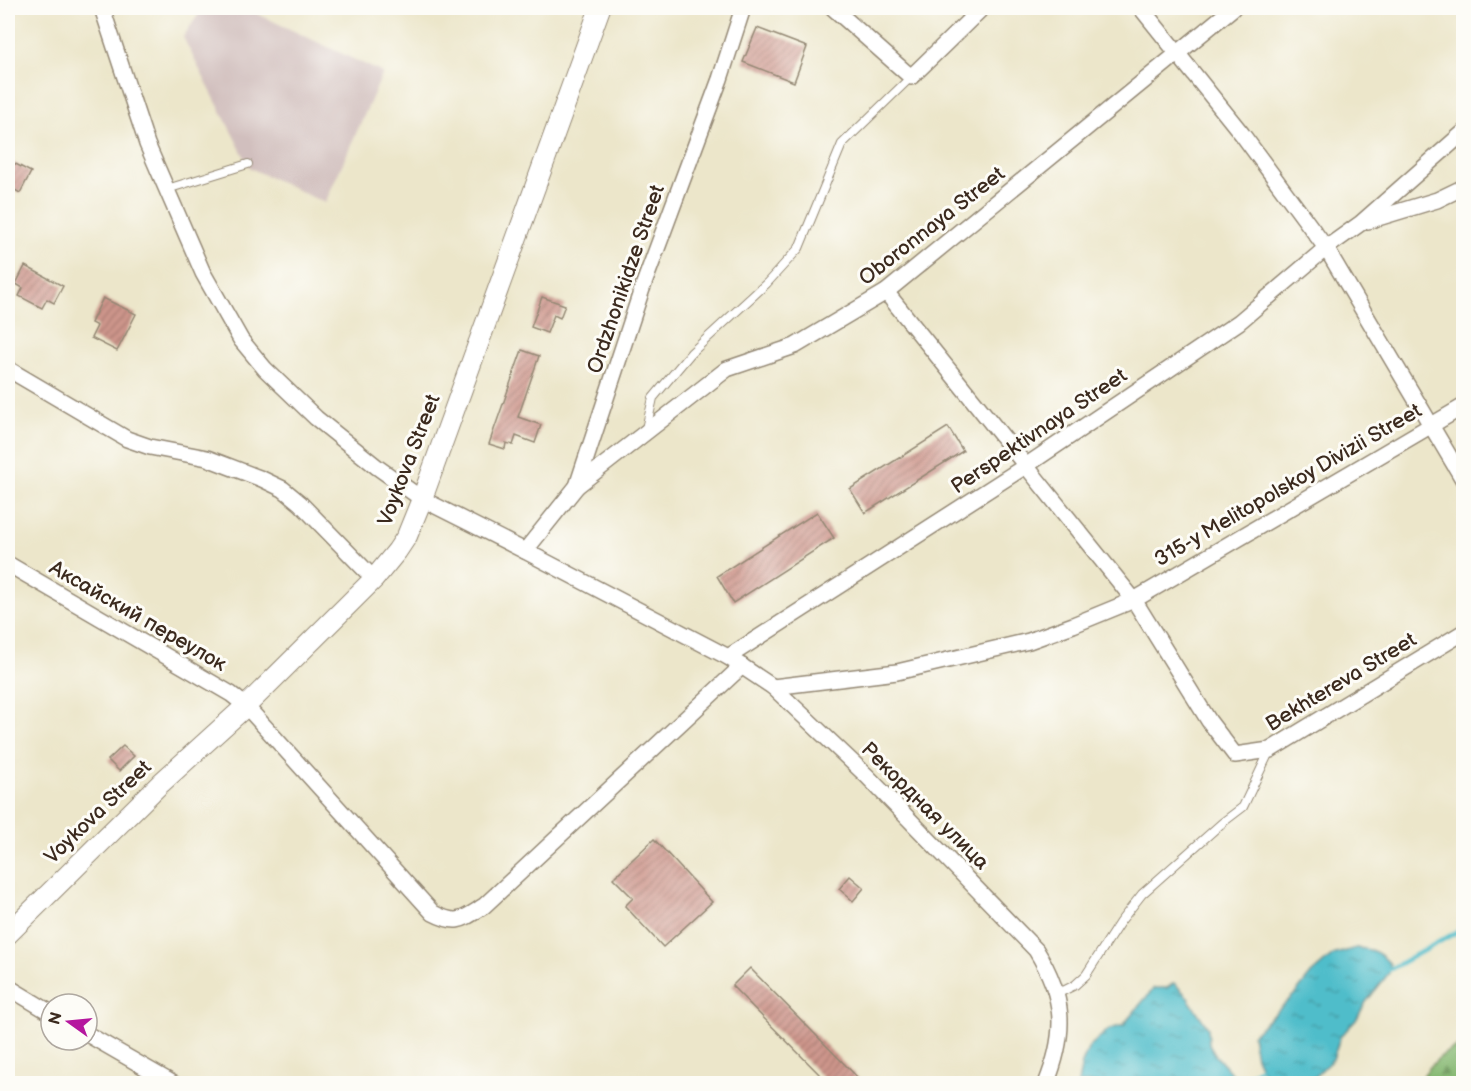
<svg xmlns="http://www.w3.org/2000/svg" width="1471" height="1091" viewBox="0 0 1471 1091" font-family="'Balsamiq Sans',sans-serif">
  <style>
    .industrial { fill: #d1bfbe }
    .forest { fill: url(#forest-firs); stroke: #627249; stroke-width: 1.5 }
    .water { fill: url(#water-ripples); stroke: #467474; stroke-width: 1.5 }
    .lines { fill: none; stroke-linecap: round; stroke-linejoin: round }
    .stream { stroke: #50bdca; stroke-width: 4.5 }
    .building { fill: url(#building-hatch) }
    .service-casing { stroke: #948874; stroke-width: 10 }
    .minor-casing { stroke: #948874; stroke-width: 18 }
    .tertiary-casing { stroke: #948874; stroke-width: 22 }
    .service { stroke: #fff; stroke-width: 8 }
    .minor { stroke: #fff; stroke-width: 15 }
    .tertiary { stroke: #fff; stroke-width: 20 }
    .labels { text-anchor: middle; dominant-baseline: central; stroke-width: 6; stroke-linejoin: round; paint-order: stroke }
    .street-label { font-size: 21px; fill: #3b2a1e; stroke: #fdfcf7 }
  </style>
  <defs>
    <pattern id="forest-firs" width="22" height="20" patternUnits="userSpaceOnUse" patternTransform="scale(1.5)"><rect width="22" height="20" fill="#88ba74"/><path d="M5 1l3.5 6h-7zM16 11l3.5 6h-7z" fill="#70975f"/></pattern>
    <pattern id="water-ripples" width="26" height="14" patternUnits="userSpaceOnUse" patternTransform="scale(1.5)"><rect width="26" height="14" fill="#50bdca"/><path d="M2 4q2-2 4 0t4 0M15 11q2-2 4 0t4 0" fill="none" stroke="#449aa3"/></pattern>
    <pattern id="building-hatch" width="6" height="6" patternUnits="userSpaceOnUse" patternTransform="scale(1.5)"><rect width="6" height="6" fill="#cd958b"/><path d="M-1 1l2-2M0 6l6-6M5 7l2-2" fill="none" stroke="#a87a71"/></pattern>
  </defs>
  <rect width="100%" height="100%" fill="#fdfcf7"/>
  <filter id="ink" filterUnits="userSpaceOnUse"><feTurbulence type="fractalNoise" baseFrequency=".0167" numOctaves="2"/><feDisplacementMap in="SourceGraphic" scale="12" xChannelSelector="R" yChannelSelector="G"/><feConvolveMatrix kernelMatrix="1 2 1 2 8 2 1 2 1" color-interpolation-filters="sRGB"/></filter>
  <filter id="wash" filterUnits="userSpaceOnUse"><feTurbulence type="fractalNoise" baseFrequency=".008" numOctaves="4" result="noise"/><feDisplacementMap in="SourceGraphic" scale="24" xChannelSelector="R" yChannelSelector="G"/><feGaussianBlur stdDeviation="1.35" result="paint"/><feColorMatrix in="noise" values="0 0 0 0 0 0 0 0 0 0 0 0 0 0 0 0 0 1.4 0 .05"/><feComposite in="paint" operator="in"/></filter>
  <g filter="url(#wash)">
    <rect width="100%" height="100%" fill="#ece6ca"/>
    <polygon class="industrial" points="203,8 245,8 383,73 325,203 250,168 183,37"/>
    <path class="forest" d="M1463 1045V1083H1418C1429 1066 1443 1050 1463 1045Z"/>
    <g class="water">
      <path d="M1356 948C1372 949 1380 952 1390 964L1389 973 1366 1002 1356 1020 1340 1037 1333 1059 1308 1083H1268L1256 1057 1252 1035 1296 993 1311 974 1333 955Z"/>
      <polygon points="1174,983 1186,995 1208,1028 1209,1044 1216,1056 1240,1083 1078,1083 1082,1063 1089,1047 1108,1030 1123,1025 1154,988 1167,988"/>
    </g>
    <g class="lines">
      <g class="stream">
        <polyline points="1385,972 1464,928"/>
        <polyline points="1237,1084 1265,1065"/>
      </g>
    </g>
    <g id="blocks">
      <g class="building">
        <polygon points="757,28 807,47 794,82 743,62"/>
        <polygon points="8,160 31,172 20,193 8,186"/>
        <polygon points="25,266 63,286 54,303 47,299 42,308 19,296 23,288 16,284"/>
        <polygon points="542,297 565,305 560,318 554,315 547,333 531,327"/>
        <polygon points="103,298 136,314 117,351 91,338 97,326 91,323"/>
        <polygon points="522,350 539,356 518,417 541,425 535,443 516,436 513,445 506,443 505,449 489,444"/>
        <polygon points="948,427 963,451 865,513 850,489"/>
        <polygon points="817,512 834,538 733,603 717,576"/>
        <polygon points="123,746 134,756 119,771 108,760"/>
        <polygon points="654,839 712,902 663,947 625,906 633,898 613,878"/>
        <polygon points="850,876 864,888 853,901 839,889"/>
        <polygon points="750,968 863,1083 828,1083 732,986"/>
      </g>
    </g>
  </g>
  <g filter="url(#ink)">
    <use href="#blocks" fill-opacity="0" stroke="#948874" stroke-width="1.5"/>
    <g class="lines">
      <g class="service-casing">
        <g id="service">
          <polyline points="167,189 248,164"/>
          <polyline points="646,429 653,398 691,353 767,283 799,248 842,144 911,77"/>
          <polyline points="1057,994 1075,985 1086,975 1120,922 1142,894 1222,823 1243,807 1270,750"/>
        </g>
      </g>
      <g class="minor-casing">
        <g id="minor">
          <path d="M102 8 147 144 203 273 241 340 265 369 316 418 377 467 422 499 525 551 728 657 773 687 867 776 1036 950C1065 997 1067 1032 1046 1084"/>
          <polyline points="833,8 911,77 982,8"/>
          <polyline points="1141,8 1242,134 1326,248 1464,481"/>
          <polyline points="1368,221 1437,200 1464,187"/>
          <polyline points="886,292 1134,600 1209,721 1235,755 1270,750 1464,632"/>
          <polyline points="8,369 127,439 150,447 207,458 262,479 283,489 300,503 374,579"/>
          <polyline points="577,486 727,369 795,346 886,292 1233,8"/>
          <polyline points="525,551 577,486 642,289 720,79 743,8"/>
          <path d="M8 564 231 694 246 706 433 913C458 926 463 919 484 906L742 666"/>
          <polyline points="728,657 1027,465 1239,322 1326,248 1361,223 1464,132"/>
          <polyline points="773,687 897,672 1029,641 1073,625 1134,600 1464,406"/>
          <polyline points="8,987 51,1013"/>
          <polyline points="87,1034 174,1084"/>
        </g>
      </g>
      <g class="tertiary-casing">
        <polyline id="tertiary" points="8,934 161,783 246,706 374,579 397,551 407,536 422,499 600,8"/>
      </g>
      <use href="#service" class="service"/>
      <use href="#minor" class="minor"/>
      <use href="#tertiary" class="tertiary"/>
    </g>
  </g>
  <g class="labels">
    <g class="street-label">
      <text transform="translate(932 226) rotate(-38)">Oboronnaya Street</text>
      <text transform="translate(626 279) rotate(-71)">Ordzhonikidze Street</text>
      <text transform="translate(1039 431) rotate(-34)">Perspektivnaya Street</text>
      <text transform="translate(409 460) rotate(-69)">Voykova Street</text>
      <text transform="translate(1288 485) rotate(-30)">315-y Melitopolskoy Divizii Street</text>
      <text transform="translate(138 616) rotate(30)">Аксайский переулок</text>
      <text transform="translate(1341 682) rotate(-31)">Bekhtereva Street</text>
      <text transform="translate(925 806) rotate(45)">Рекордная улица</text>
      <text transform="translate(98 812) rotate(-44)">Voykova Street</text>
    </g>
  </g>
  <rect width="1471" height="1091" fill="none" stroke="#fdfcf7" stroke-width="30"/>
  <g transform="translate(69 1022) rotate(285)"><circle r="28" fill="#fdfcf7" stroke="#afa8a0" stroke-width="1.5"/>
  <path d="M0-4.5L10 22L0 15L-10 22Z" fill="#b5179e"/>
  <text y="-9" font-size="16" font-weight="bold" text-anchor="middle" fill="#3b2a1e">N</text>
  </g>
</svg>
